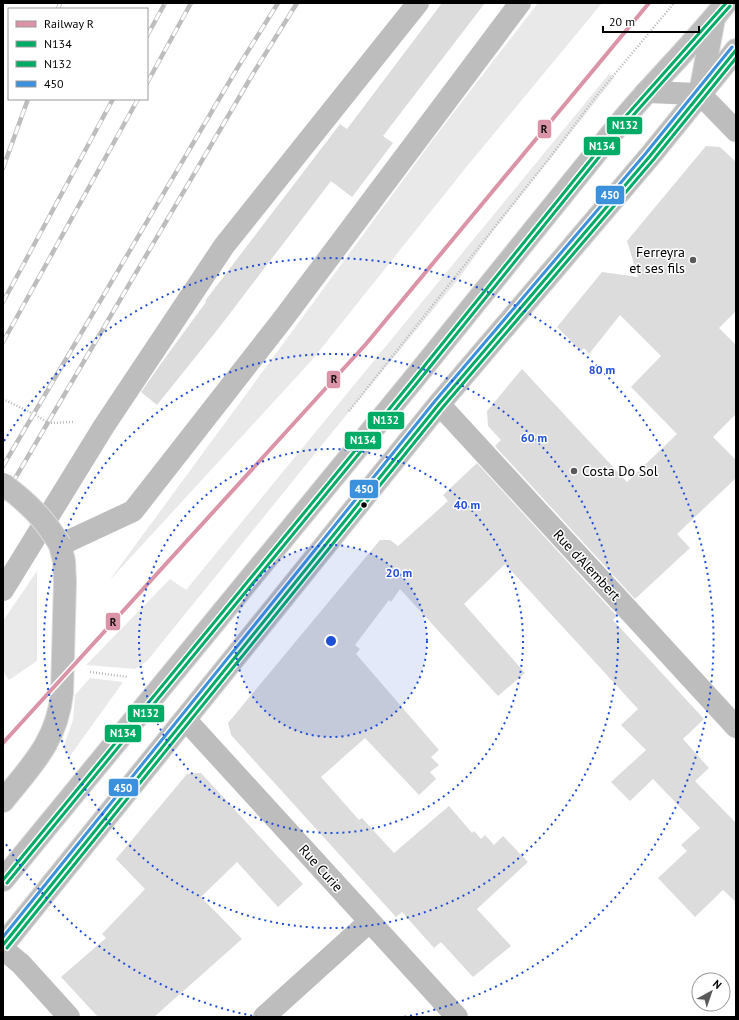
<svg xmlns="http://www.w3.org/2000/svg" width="739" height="1020" viewBox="0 0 739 1020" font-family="'PT Sans',sans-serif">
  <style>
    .green { fill: #e9e9e9 }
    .building { fill: #dcdcdc }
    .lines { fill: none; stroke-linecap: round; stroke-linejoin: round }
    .major-casing { stroke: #dbdbdb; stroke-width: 24 }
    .path { stroke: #b8b8b8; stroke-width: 2.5; stroke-dasharray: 1 2; stroke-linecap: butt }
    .minor { stroke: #bdbdbd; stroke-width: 22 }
    .major { stroke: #bdbdbd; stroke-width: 22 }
    .rail-casing { stroke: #bdbdbd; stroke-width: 4.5 }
    .rail { stroke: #fff; stroke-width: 3; stroke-dasharray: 9; stroke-linecap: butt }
    .major-bridge-casing { stroke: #dbdbdb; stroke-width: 24; stroke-linecap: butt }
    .major-bridge { stroke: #bdbdbd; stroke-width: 22 }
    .bus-1-casing { stroke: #fff; stroke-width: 6 }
    .bus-2-casing { stroke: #fff; stroke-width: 6 }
    .bus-3-casing { stroke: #fff; stroke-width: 6 }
    .bus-1 { stroke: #00ab66; stroke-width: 3 }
    .bus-2 { stroke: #00ab66; stroke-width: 3 }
    .bus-3 { stroke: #3c91dc; stroke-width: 3 }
    .rail-1-casing { stroke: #fff; stroke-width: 7 }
    .rail-1 { stroke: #db94a7; stroke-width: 4 }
    .ring { fill: none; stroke: #1d4ed8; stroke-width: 2; stroke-dasharray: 2 4 }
    .poi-dot { fill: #595959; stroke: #fff; stroke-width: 1.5 }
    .bus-dot { fill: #000; stroke: #fff; stroke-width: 1.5 }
    .labels { text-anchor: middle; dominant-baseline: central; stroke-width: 3; stroke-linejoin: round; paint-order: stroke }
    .poi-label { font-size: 14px; fill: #000; stroke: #fff; text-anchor: end }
    .street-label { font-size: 14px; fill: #000; stroke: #fff }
    .centre { fill: #1d4ed8; stroke: #fff; stroke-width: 2 }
    .ring-label { font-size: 12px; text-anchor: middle; font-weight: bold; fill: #1d4ed8; stroke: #fff; stroke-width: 3; stroke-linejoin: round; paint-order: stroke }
    .line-badge { stroke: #fff; stroke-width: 1.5 }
    .badge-label { font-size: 11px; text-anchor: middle; font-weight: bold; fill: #fff }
    .pale-badge-label { font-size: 11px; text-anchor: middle; font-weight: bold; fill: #111 }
  </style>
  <rect width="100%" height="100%" fill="#fff"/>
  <g class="green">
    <polygon points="538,3 602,3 468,165 312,360 109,581 434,138"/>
    <polygon points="609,74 614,78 493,231 460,277 343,419 147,661 135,669 86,665 170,579 186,590"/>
    <polygon points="37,571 37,661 9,680 3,671 3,621"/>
    <polygon points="90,678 123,682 70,756 63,748 73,720 75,695"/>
  </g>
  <g class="building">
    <polygon points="442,3 485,3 383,136 393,143 352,197 331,181 218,329 157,405 141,392 160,365 206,302 205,301 340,124 347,129"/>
    <polygon points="706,146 720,147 736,162 736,311 719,328 736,345 736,414 713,437 736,460 736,478 677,534 690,548 635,599 495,446 501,440 488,426 487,411 522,369 627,482 677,434 631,387 661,356 620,315 589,354 584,348 581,351 557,327 602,272 638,277 627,241"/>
    <polygon points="477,463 617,616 613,620 704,719 683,739 709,768 695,781 736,823 736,902 723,890 695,917 658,878 687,851 681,845 700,828 653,779 630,801 611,782 646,750 621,725 638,709 505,564 464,604 525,673 498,696 400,589 391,602 389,600 355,645 360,649 356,654 439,750 431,757 439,765 430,772 436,779 419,795 365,738 321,777 359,820 362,818 394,853 449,806 472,833 474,831 481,839 485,835 494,845 503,836 528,862 477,909 511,946 473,977 441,942 434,948 402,912 396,917 231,735 228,723 380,540 390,540 398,546 448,501 443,495"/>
    <polygon points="201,773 303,884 278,907 237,862 201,897 242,939 154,1017 98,1017 61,977 106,938 102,934 145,889 116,859 187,774"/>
  </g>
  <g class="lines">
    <g class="major-casing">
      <g id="major">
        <polyline points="700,93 714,18"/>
        <path d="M3 801C32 765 57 741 62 693L65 582 64 561 60 545"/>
        <path d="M3 880 413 380 625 117C658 78 694 43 726 3"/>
        <polyline points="3,945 439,404 650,156 736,50"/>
      </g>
    </g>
    <g class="path">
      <polyline points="3,399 34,414 48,423 73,422"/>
      <polyline points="349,411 551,156 598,94 674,3"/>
      <polyline points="90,672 128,677"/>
    </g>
    <g class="minor">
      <polyline points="646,92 700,94 736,131"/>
      <polyline points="439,404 736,727"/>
      <polyline points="60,545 133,511 283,319 520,3"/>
      <polyline points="3,590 104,426 224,246 418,3"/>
      <polyline points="185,719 457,1017"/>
      <polyline points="3,949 21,964 69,1017"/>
      <polyline points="264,1017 369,922"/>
    </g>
    <use href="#major" class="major"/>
    <g class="rail-casing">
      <g id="rail">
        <polyline points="58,9 60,3"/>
        <polyline points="147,36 165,3"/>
        <polyline points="147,83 191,3"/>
        <polyline points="3,168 28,99"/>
        <polyline points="3,302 113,99"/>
        <polyline points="3,342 138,99"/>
        <polyline points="3,466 238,67 278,3"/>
        <polyline points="3,499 254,72 297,3"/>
      </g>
    </g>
    <use href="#rail" class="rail"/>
    <g class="major-bridge-casing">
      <path id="major-bridge" d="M3 484C27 502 45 519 60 545"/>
    </g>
    <use href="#major-bridge" class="major-bridge"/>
    <g class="bus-1-casing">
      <g id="bus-1">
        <polyline points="3,880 413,380 625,117 726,3"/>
        <polyline points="3,945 439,404 650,156 736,50"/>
      </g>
    </g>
    <g class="bus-2-casing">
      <g id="bus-2">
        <polyline points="7,883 417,383 629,120 730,6"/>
        <polyline points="7,948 443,407 654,159 736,58"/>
      </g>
    </g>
    <g class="bus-3-casing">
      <polyline id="bus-3" points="3,937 435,401 646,153 732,47"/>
    </g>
    <use href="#bus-1" class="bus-1"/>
    <use href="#bus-2" class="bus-2"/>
    <use href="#bus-3" class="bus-3"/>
    <g class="rail-1-casing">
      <polyline id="rail-1" points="3,743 366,344 649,3"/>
    </g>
    <use href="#rail-1" class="rail-1"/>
  </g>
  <circle cx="331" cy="641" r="96" fill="#1d4ed8" fill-opacity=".12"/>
  <g class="ring">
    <circle cx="331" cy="641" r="96"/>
    <circle cx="331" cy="641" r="192"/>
    <circle cx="331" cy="641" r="287"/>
    <path d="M258 1017A383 383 0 0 1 4 841M4 441A383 383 0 1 1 404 1017"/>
  </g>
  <g class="poi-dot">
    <circle cx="693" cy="260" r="4"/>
    <circle cx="574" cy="471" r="4"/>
  </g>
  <circle class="bus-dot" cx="364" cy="505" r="3.5"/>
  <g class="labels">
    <g class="poi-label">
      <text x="685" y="252">Ferreyra<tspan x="685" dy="16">et ses fils</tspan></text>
      <text x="582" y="471" text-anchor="start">Costa Do Sol</text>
    </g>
    <g class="street-label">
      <text transform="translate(587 565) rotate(47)">Rue d'Alembert</text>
      <text transform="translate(321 868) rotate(48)">Rue Curie</text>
    </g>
  </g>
  <circle cx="331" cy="641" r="6" class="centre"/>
  <g class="ring-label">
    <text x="602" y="374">80 m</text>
    <text x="534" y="442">60 m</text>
    <text x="467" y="509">40 m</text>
    <text x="399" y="577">20 m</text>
  </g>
  <g class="line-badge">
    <rect x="606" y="116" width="37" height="19" rx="4" fill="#00ab66"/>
    <rect x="537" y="119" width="15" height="20" rx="4" fill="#db94a7"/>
    <rect x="583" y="136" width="38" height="20" rx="4" fill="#00ab66"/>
    <rect x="595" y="185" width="30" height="20" rx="4" fill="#3c91dc"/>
    <rect x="326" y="370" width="15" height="19" rx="4" fill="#db94a7"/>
    <rect x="367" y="411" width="38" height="19" rx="4" fill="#00ab66"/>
    <rect x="344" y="431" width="38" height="19" rx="4" fill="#00ab66"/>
    <rect x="349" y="479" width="30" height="20" rx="4" fill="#3c91dc"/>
    <rect x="105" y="612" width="16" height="19" rx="4" fill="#db94a7"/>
    <rect x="127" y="704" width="38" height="19" rx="4" fill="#00ab66"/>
    <rect x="104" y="724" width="38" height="19" rx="4" fill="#00ab66"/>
    <rect x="108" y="778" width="31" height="19" rx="4" fill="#3c91dc"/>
  </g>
  <g class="badge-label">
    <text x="625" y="129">N132</text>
    <text x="602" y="150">N134</text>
    <text x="610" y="199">450</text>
    <text x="386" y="424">N132</text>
    <text x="363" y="444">N134</text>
    <text x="364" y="493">450</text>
    <text x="146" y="717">N132</text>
    <text x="123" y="737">N134</text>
    <text x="123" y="792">450</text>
  </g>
  <g class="pale-badge-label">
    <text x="544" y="133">R</text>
    <text x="334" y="383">R</text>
    <text x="113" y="626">R</text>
  </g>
  <rect width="739" height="1020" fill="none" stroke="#000000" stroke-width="8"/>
  <rect x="8" y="8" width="140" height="92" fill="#ffffff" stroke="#999999"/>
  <rect x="16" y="21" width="20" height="6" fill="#db94a7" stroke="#999999"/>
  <text x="44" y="28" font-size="12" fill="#000000">Railway R</text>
  <rect x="16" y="41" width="20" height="6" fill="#00ab66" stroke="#999999"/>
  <text x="44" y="48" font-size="12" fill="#000000">N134</text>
  <rect x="16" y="61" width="20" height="6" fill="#00ab66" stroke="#999999"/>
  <text x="44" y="68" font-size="12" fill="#000000">N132</text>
  <rect x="16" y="81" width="20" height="6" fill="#3c91dc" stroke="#999999"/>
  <text x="44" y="88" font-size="12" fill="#000000">450</text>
  <g transform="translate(711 992) rotate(40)"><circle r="19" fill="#ffffff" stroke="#999999"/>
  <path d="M0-3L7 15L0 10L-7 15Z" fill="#595959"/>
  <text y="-6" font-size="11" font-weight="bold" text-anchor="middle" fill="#000000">N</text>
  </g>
  <path d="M603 26v6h96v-6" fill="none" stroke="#000000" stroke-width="2"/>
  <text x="609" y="26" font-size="12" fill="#000000" stroke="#ffffff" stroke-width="3" paint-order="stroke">20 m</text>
</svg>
